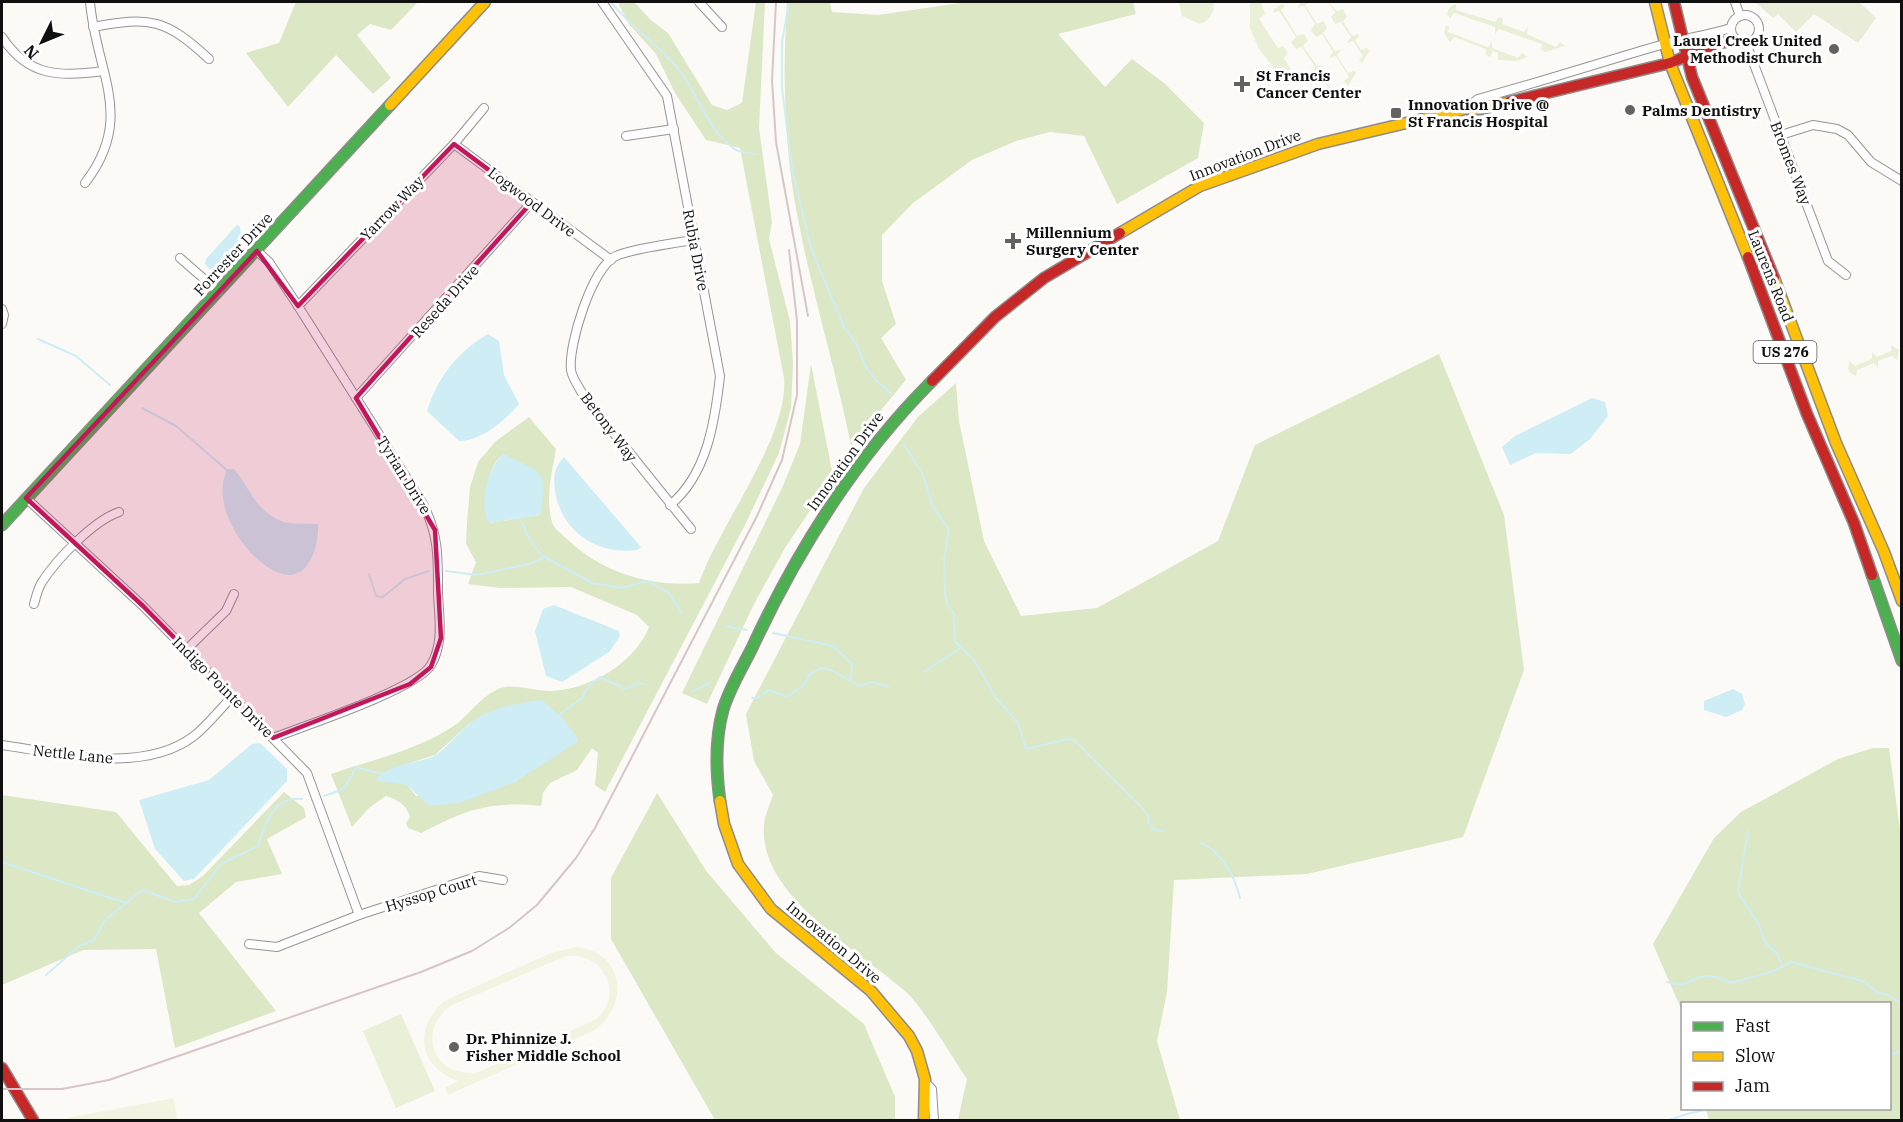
<svg xmlns="http://www.w3.org/2000/svg" width="1903" height="1122" viewBox="0 0 1903 1122" font-family="'IBM Plex Serif',serif">
  <style>
    .green { fill: #eaf0d7 }
    .forest { fill: #dce7c6; fill-rule: evenodd }
    .cemetery { fill: #eaecda }
    .pitch { fill: #f2f4e1; fill-rule: evenodd }
    .water { fill: #ceedf4 }
    .lines { fill: none; stroke-linecap: round; stroke-linejoin: round }
    .stream { stroke: #ceedf4; stroke-width: 2 }
    .street-casing { stroke: #969594; stroke-width: 10 }
    .fast-casing { stroke: #8d8c8a; stroke-width: 13 }
    .slow-casing { stroke: #8d8c8a; stroke-width: 13 }
    .jam-casing { stroke: #8d8c8a; stroke-width: 13 }
    .street { stroke: #fffefe; stroke-width: 8 }
    .fast { stroke: #4caf50; stroke-width: 10 }
    .slow { stroke: #ffc107; stroke-width: 10 }
    .jam { stroke: #c62828; stroke-width: 10 }
    .rail { stroke: #d7c6c9; stroke-width: 2 }
    .marked { fill: #c2185b; fill-opacity: 0.2; stroke: #c2185b; stroke-width: 4.5; stroke-linejoin: round }
    .poi-dot { fill: #636260; stroke: #fff; stroke-width: 2 }
    .labels { text-anchor: middle; dominant-baseline: central; stroke-width: 6; stroke-linejoin: round; paint-order: stroke }
    .shield { fill: #fff; stroke: #585858; stroke-width: 1.5 }
    .shield-label { font-size: 14px; font-weight: bold; fill: #101010 }
    .poi-label { font-size: 15px; font-weight: bold; fill: #101010; stroke: #fff; text-anchor: start }
    .street-label { font-size: 15px; fill: #101010; stroke: #fff }
  </style>
  <rect width="100%" height="100%" fill="#fcfaf6"/>
  <g class="green">
    <path d="M1179 2H1214C1214 13 1210 21 1199 24L1182 16Z"/>
    <polygon points="1250,2 1261,2 1265,14 1259,19 1278,48 1283,46 1288,53 1284,58 1294,75 1300,72 1301,76 1290,80 1282,78 1259,49 1250,28"/>
    <polygon points="1301,2 1310,2 1305,5 1317,24 1323,21 1327,28 1323,33 1335,51 1341,50 1337,55 1348,73 1354,71 1356,73 1348,86 1344,81 1349,77 1336,56 1329,58 1333,52 1322,34 1316,37 1311,30 1315,24 1304,6 1297,8"/>
    <polygon points="1328,2 1337,11 1343,9 1347,17 1343,21 1352,36 1358,34 1359,37 1355,40 1361,50 1367,48 1369,51 1362,63 1359,60 1363,56 1353,41 1347,43 1351,37 1341,22 1335,24 1331,17 1335,12"/>
    <polygon points="1282,4 1285,6 1281,10 1297,36 1304,34 1308,41 1303,46 1317,66 1323,65 1319,70 1336,96 1342,94 1341,99 1329,101 1332,94 1318,71 1311,73 1315,67 1302,47 1296,49 1291,42 1296,37 1279,11 1273,13 1274,9"/>
    <polygon points="1456,4 1456,10 1495,22 1499,17 1503,19 1502,24 1524,32 1528,27 1527,34 1556,47 1560,42 1565,46 1545,52 1541,50 1542,44 1499,29 1495,34 1495,27 1454,13 1450,18 1447,14 1449,8"/>
    <polygon points="1446,25 1449,27 1448,32 1488,47 1492,42 1492,48 1518,58 1522,53 1528,57 1516,61 1498,60 1498,53 1493,51 1490,57 1486,55 1486,49 1454,37 1450,42 1444,33"/>
    <polygon points="1891,345 1899,350 1897,360 1892,356 1878,361 1878,368 1874,363 1857,370 1856,376 1850,373 1848,368 1850,361 1855,366 1872,359 1872,352 1877,357 1891,351"/>
    <polygon points="401,1014 435,1091 396,1108 363,1031"/>
  </g>
  <g class="forest">
    <polygon points="296,2 418,2 391,30 370,24 357,35 391,78 373,94 336,55 288,107 246,53 279,43"/>
    <path d="M620 2H634L651 20 668 33 712 105 727 110 742 103 756 2H765L759 128 772 222 769 239 790 321 793 363 791 408 779 453 745 525 605 792 595 785 598 753 592 748 577 770 550 783 543 793 541 806C489 801 467 809 421 833L408 828 406 823 410 817C406 804 398 800 386 796L369 808 352 827 331 774C374 759 420 750 458 723 471 712 487 690 505 687 517 685 537 691 550 691 589 690 635 663 649 627L637 615 571 587 500 588 468 584 476 562 466 544 467 523 470 487 478 462 496 441 529 417 556 449C552 473 545 498 552 522 554 529 562 534 567 539 602 573 651 587 699 583 719 525 789 437 784 378L740 148 706 140 675 93 656 54 629 24 619 5ZM503 454 520 463 540 515 489 523C488 499 483 471 503 454ZM471 722 544 762 515 782 416 796 394 768 435 755Z"/>
    <path d="M787 2H830L832 12 878 15 967 2H1133L1136 14 1058 34 1105 87 1132 59 1164 83 1204 123 1198 158 1117 204 1084 136 1050 132 1016 141 972 160 913 203 882 235V281L896 324 881 338 906 380 851 446C834 359 805 272 792 184 784 124 783 62 787 2Z"/>
    <path d="M1439 354 1504 515 1524 670 1463 837 1307 874 1174 880 1167 992 1157 1041 1180 1120H958L967 1079C951 1056 925 1010 907 993 861 951 758 897 764 825 765 815 770 804 773 795L754 761 746 714 864 488 918 417 956 383 959 421 984 541 1021 616 1097 608 1218 541 1255 445Z"/>
    <polygon points="811,364 833,476 785,548 754,604 707,704 682,693 782,488 800,444"/>
    <polygon points="1873,748 1889,748 1902,845 1901,1120 1709,1120 1706,1109 1890,1108 1890,1004 1682,1004 1682,1011 1653,944 1714,838 1741,812 1838,759"/>
    <polygon points="284,792 304,808 306,817 267,839 282,874 236,882 199,913 276,1011 175,1048 156,949 83,950 2,985 2,795 116,812 177,886 189,885 203,876"/>
    <polygon points="657,793 707,872 776,953 864,1024 895,1097 895,1120 715,1120 611,939 611,878"/>
  </g>
  <polygon class="cemetery" points="1755,2 1859,2 1876,18 1858,43 1814,14 1796,32 1778,14 1773,18"/>
  <g class="pitch">
    <path d="M577 947C625 953 629 1004 595 1030L448 1095 445 1088 458 1081C417 1067 413 1025 446 1000L551 953ZM566 956C603 952 625 993 597 1019L476 1073C433 1076 417 1033 450 1006Z"/>
    <polygon points="174,1098 177,1120 64,1120 66,1118"/>
  </g>
  <g class="water">
    <path d="M237 225 240 227C244 251 232 263 212 272L205 264 206 259Z"/>
    <path d="M488 334 499 341 504 375 519 404C506 420 480 442 459 441L427 411C438 377 457 352 488 334Z"/>
    <polygon points="1592,398 1605,402 1608,416 1590,439 1571,454 1536,453 1510,465 1502,447 1515,436"/>
    <path d="M503 454C540 473 549 467 540 515L489 523C478 506 488 467 503 454Z"/>
    <path d="M564 457 641 547 637 550C596 555 562 532 555 491 553 477 554 468 564 457Z"/>
    <path d="M228 469H234C250 488 256 511 281 521 291 525 307 523 318 524 319 545 309 584 279 573 246 561 208 502 228 469Z"/>
    <polygon points="554,605 619,631 620,636 609,652 562,682 546,676 535,631 543,609"/>
    <polygon points="1733,689 1742,694 1745,704 1742,710 1726,717 1704,710 1704,701"/>
    <path d="M542 700 562 717 578 739 576 743 515 782 459 803 429 806 407 785 376 781C386 763 417 764 434 756 446 749 457 734 468 725 487 708 517 703 542 700Z"/>
    <polygon points="260,743 287,769 287,781 194,879 184,881 155,849 139,800 209,780 252,744"/>
  </g>
  <g class="lines">
    <g class="stream">
      <path d="M611 2C632 29 663 47 683 75 699 99 709 130 733 148 739 153 747 153 755 154"/>
      <polyline points="789,2 782,42 782,88 792,169 811,248 844,327 856,343 866,367 877,381 892,394"/>
      <polyline points="38,339 76,356 110,385"/>
      <polyline points="142,408 176,426 229,472"/>
      <polyline points="904,445 923,474 932,505 949,530 944,560 945,594 948,606 954,614 955,642 974,660 996,698 1018,723 1026,749 1068,739 1074,740 1143,809 1148,816 1149,824 1154,830 1163,831"/>
      <polyline points="520,519 531,542 543,557"/>
      <polyline points="446,571 477,575 529,564 545,557 592,583 622,588 647,581 668,592 682,613"/>
      <polyline points="369,574 376,596 383,597 405,579 429,571"/>
      <polyline points="725,626 747,630"/>
      <polyline points="773,633 833,646 852,664 851,679"/>
      <polyline points="924,672 959,649"/>
      <polyline points="693,691 711,682"/>
      <polyline points="752,698 758,698 769,690 787,697 804,685 809,674 821,668 831,670 859,686 873,682 888,687"/>
      <polyline points="559,715 582,698 588,687 600,677 625,689 639,683 646,685"/>
      <polyline points="324,796 344,789 356,767 382,774"/>
      <polyline points="1748,831 1738,892 1759,925 1765,942 1777,954 1783,966"/>
      <path d="M1201 843C1222 852 1235 877 1240 898"/>
      <polyline points="2,862 126,903"/>
      <path d="M46 975 79 946 94 940 104 921 142 890 176 902 194 899 221 864 258 846C264 825 274 795 302 799"/>
      <polyline points="1667,982 1681,985 1703,976 1717,977 1731,983 1774,971 1791,962 1866,982 1877,993 1886,994 1902,1004"/>
      <polyline points="1890,1055 1902,1051"/>
      <polyline points="1669,1120 1690,1113 1716,1108"/>
    </g>
    <g class="street-casing">
      <g id="street">
        <path d="M602 2 667 96 720 376C715 421 707 475 670 505"/>
        <polyline points="699,2 722,27"/>
        <polyline points="1735,2 1740,16"/>
        <circle cx="1745" cy="29" r="14"/>
        <path d="M93 27C150 16 166 19 209 59"/>
        <path d="M2 37C28 77 60 77 103 71"/>
        <polyline points="1746,43 1828,261 1846,275"/>
        <path d="M1465 109 1478 99C1540 82 1602 62 1664 44 1686 38 1708 35 1731 28"/>
        <polyline points="1781,135 1813,125 1837,129 1848,135 1871,162 1902,181"/>
        <polyline points="626,136 674,129"/>
        <polyline points="454,144 611,260"/>
        <path d="M85 183C136 117 96 73 90 2"/>
        <path d="M257 251 269 262 298 306 423 504C439 535 438 559 438 593 439 618 444 643 431 665 417 689 304 726 273 738"/>
        <polyline points="180,258 219,292"/>
        <polyline points="298,306 454,144 484,108"/>
        <polyline points="2,309 4,315 2,324"/>
        <polyline points="356,398 532,202"/>
        <polyline points="26,498 143,606 307,773 359,915"/>
        <path d="M691 529 583 395C579 387 572 378 571 370 568 345 592 267 616 256 631 249 675 243 694 240"/>
        <path d="M34 604C36 597 38 588 42 582 57 559 93 521 119 512"/>
        <polyline points="186,650 226,611 234,594"/>
        <path d="M2 745C59 753 143 775 194 736 208 725 220 709 232 697"/>
        <polyline points="249,944 277,947 359,915 479,876 503,880"/>
        <polyline points="926,1083 932,1089 934,1120"/>
      </g>
    </g>
    <g class="fast-casing">
      <g id="fast">
        <polyline points="2,525 390,105"/>
        <polyline points="1872,575 1902,661"/>
        <path d="M720 801C716 772 715 739 723 710 729 689 742 668 752 648 797 551 856 457 932 381"/>
      </g>
    </g>
    <g class="slow-casing">
      <g id="slow">
        <polyline points="1655,2 1670,63 1748,257"/>
        <polyline points="390,105 485,2"/>
        <polyline points="1120,233 1200,186 1318,144 1465,109 1481,109 1509,102"/>
        <polyline points="1774,278 1836,443 1884,552 1902,601"/>
        <polyline points="720,801 724,824 738,864 771,909 871,991 909,1036 917,1051 925,1079 924,1120"/>
      </g>
    </g>
    <g class="jam-casing">
      <g id="jam">
        <polyline points="1674,2 1692,77 1774,278"/>
        <polyline points="1509,102 1670,63 1716,44 1735,40"/>
        <polyline points="1748,257 1807,414 1854,523 1872,575"/>
        <polyline points="932,381 995,317 1044,278 1120,233"/>
        <polyline points="2,1068 33,1120"/>
      </g>
    </g>
    <use href="#street" class="street"/>
    <use href="#fast" class="fast"/>
    <use href="#slow" class="slow"/>
    <use href="#jam" class="jam"/>
    <g class="rail">
      <polyline points="776,2 772,80 776,142 808,316"/>
      <polyline points="2,1089 62,1089 109,1080 421,972 472,951 509,928 537,905 576,858 595,828 757,516 782,460 797,395 797,321 789,250"/>
    </g>
  </g>
  <path class="marked" d="M454 144 532 202 356 398 435 530 441 638 431 667 410 684 273 738 143 606 26 498 257 251 298 306Z"/>
  <g class="poi-dot">
    <circle cx="1834" cy="49" r="6"/>
    <path d="M1239 75h6v6h6v6h-6v6h-6v-6h-6v-6h6z"/>
    <circle cx="1630" cy="110" r="6"/>
    <rect x="1390" y="107" width="12" height="12" rx="3"/>
    <path d="M1010 232h6v6h6v6h-6v6h-6v-6h-6v-6h6z"/>
    <circle cx="454" cy="1047" r="6"/>
  </g>
  <g class="labels">
    <rect class="shield" x="1753.5" y="341" width="63" height="22" rx="4.5"/>
    <g class="shield-label">
      <text x="1785" y="352">US 276</text>
    </g>
    <g class="poi-label">
      <text x="1822" y="40" text-anchor="end">Laurel Creek United<tspan x="1822" dy="17">Methodist Church</tspan></text>
      <text x="1256" y="75">St Francis<tspan x="1256" dy="17">Cancer Center</tspan></text>
      <text x="1408" y="104">Innovation Drive @<tspan x="1408" dy="17">St Francis Hospital</tspan></text>
      <text x="1642" y="110">Palms Dentistry</text>
      <text x="1026" y="232">Millennium<tspan x="1026" dy="17">Surgery Center</tspan></text>
      <text x="466" y="1038">Dr. Phinnize J.<tspan x="466" dy="17">Fisher Middle School</tspan></text>
    </g>
    <g class="street-label">
      <text transform="translate(1245 155) rotate(-21)">Innovation Drive</text>
      <text transform="translate(1791 163) rotate(69)">Bromes Way</text>
      <text transform="translate(532 202) rotate(37)">Logwood Drive</text>
      <text transform="translate(392 208) rotate(-46)">Yarrow Way</text>
      <text transform="translate(696 250) rotate(79)">Rubia Drive</text>
      <text transform="translate(233 254) rotate(-47)">Forrester Drive</text>
      <text transform="translate(1771 276) rotate(68)">Laurens Road</text>
      <text transform="translate(445 301) rotate(-48)">Reseda Drive</text>
      <text transform="translate(609 427) rotate(53)">Betony Way</text>
      <text transform="translate(845 461) rotate(-54)">Innovation Drive</text>
      <text transform="translate(404 475) rotate(58)">Tyrian Drive</text>
      <text transform="translate(223 687) rotate(45)">Indigo Pointe Drive</text>
      <text transform="translate(73 754) rotate(6)">Nettle Lane</text>
      <text transform="translate(431 893) rotate(-17)">Hyssop Court</text>
      <text transform="translate(834 942) rotate(40)">Innovation Drive</text>
    </g>
  </g>
  <rect width="1903" height="1122" fill="none" stroke="#101010" stroke-width="6"/>
  <rect x="1681" y="1002" width="210" height="108" fill="#ffffff" stroke="#9f9f9f" stroke-width="1.5"/>
  <rect x="1693" y="1022" width="30" height="9" fill="#4caf50" stroke="#9f9f9f" stroke-width="1.5"/>
  <text x="1735" y="1032" font-size="18" fill="#101010">Fast</text>
  <rect x="1693" y="1052" width="30" height="9" fill="#ffc107" stroke="#9f9f9f" stroke-width="1.5"/>
  <text x="1735" y="1062" font-size="18" fill="#101010">Slow</text>
  <rect x="1693" y="1082" width="30" height="9" fill="#c62828" stroke="#9f9f9f" stroke-width="1.5"/>
  <text x="1735" y="1092" font-size="18" fill="#101010">Jam</text>
  <g transform="translate(42 42) rotate(227)" stroke="#ffffff" stroke-width="4.5" paint-order="stroke">
  <path d="M0-4.5L10 22L0 15L-10 22Z" fill="#101010"/>
  <text y="-9" font-size="16" font-weight="bold" text-anchor="middle" fill="#101010">N</text>
  </g>
</svg>
